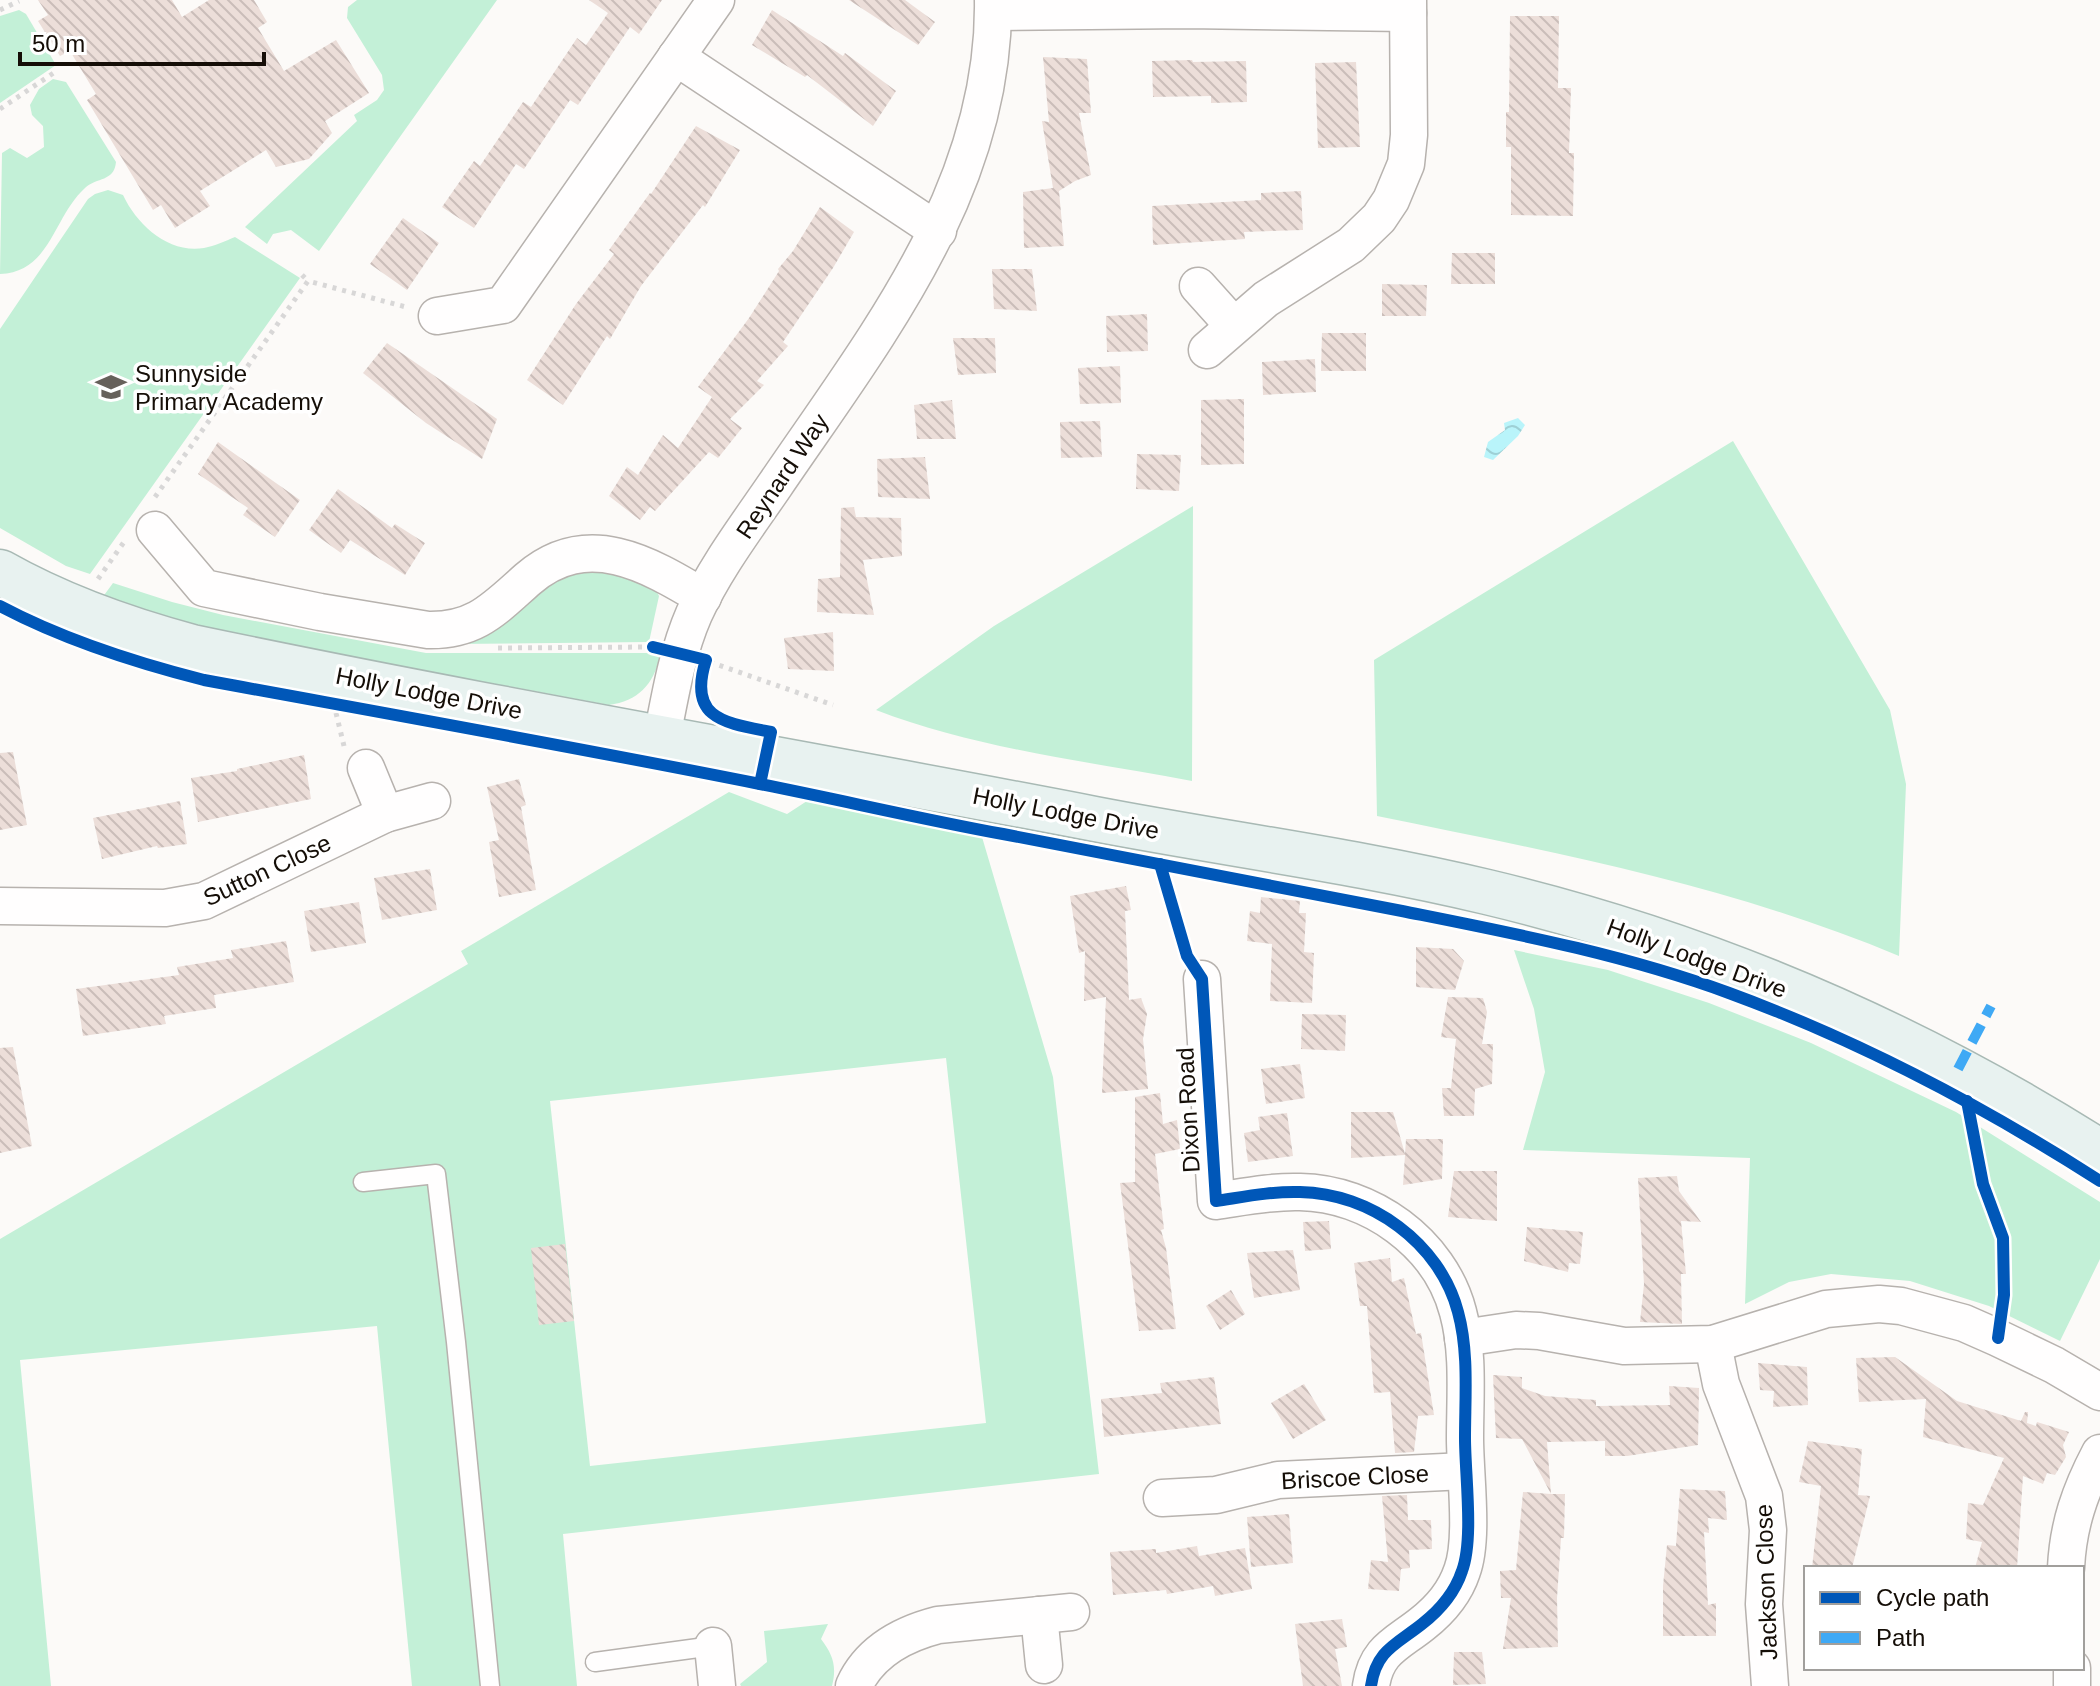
<svg xmlns="http://www.w3.org/2000/svg" width="2100" height="1686" viewBox="0 0 2100 1686" font-family="Arial,sans-serif">
  <style>
    .green { fill: #c3f0d7; fill-rule: evenodd }
    .water { fill: url(#water-waves) }
    .building { fill: url(#building-back-hatch) }
    .lines { fill: none; stroke-linecap: round; stroke-linejoin: round }
    .lane-casing { stroke: #b7b2ae; stroke-width: 21 }
    .street-casing { stroke: #b7b2ae; stroke-width: 39 }
    .primary-casing { stroke: #a8b9b4; stroke-width: 47 }
    .path { stroke: #d8d7d7; stroke-width: 5; stroke-dasharray: 4 6; stroke-linecap: butt }
    .lane { stroke: #fffefe; stroke-width: 18 }
    .street { stroke: #fffefe; stroke-width: 36 }
    .primary { stroke: #e8f2f0; stroke-width: 44 }
    .quiet { stroke: #3fa9f5; stroke-width: 10; stroke-dasharray: 20 10; stroke-linecap: butt }
    .cycleway-casing { stroke: #fff; stroke-width: 17 }
    .cycleway { stroke: #0057b8; stroke-width: 12 }
    .labels { text-anchor: middle; dominant-baseline: central; stroke-width: 7; stroke-linejoin: round; paint-order: stroke }
    .poi-label { font-size: 24px; fill: #150e07; stroke: #fff; text-anchor: start }
    .street-label { font-size: 24px; fill: #150e07; stroke: #fff }
  </style>
  <defs>
    <pattern id="water-waves" width="16" height="10" patternUnits="userSpaceOnUse" patternTransform="scale(2)"><rect width="16" height="10" fill="#b9f4fa"/><path d="M0 5q4-4 8 0t8 0" fill="none" stroke="#9ed0d5"/></pattern>
    <pattern id="building-back-hatch" width="6" height="6" patternUnits="userSpaceOnUse" patternTransform="scale(2)"><rect width="6" height="6" fill="#ecded9"/><path d="M-1 5l2 2M0 0l6 6M5-1l2 2" fill="none" stroke="#cabdb9"/></pattern>
  </defs>
  <rect width="100%" height="100%" fill="#fcfaf8"/>
  <g class="green">
    <polygon points="357,0 497,0 319,251 291,230 273,234 267,244 245,227 357,121 354,115 377,100 384,90 382,75 347,18 348,7"/>
    <polygon points="19,10 26,14 56,65 0,103 0,16"/>
    <path d="M53 79 66 82 116 162C114 182 97 177 85 188 53 217 51 272 0 274L2 153 10 148 27 158 44 147 43 126 32 115 30 105 39 89Z"/>
    <path d="M108 190 123 195C137 225 169 254 204 248 215 246 225 241 235 237L300 278 90 574 66 566 0 528V329L88 199 95 194Z"/>
    <path d="M1733 441 1890 710 1906 784 1899 956C1733 886 1553 852 1377 816L1374 660Z"/>
    <path d="M1193 506 1192 781C1087 761 977 749 876 710L994 626Z"/>
    <polygon points="599,568 655,588 659,596 649,642 454,644 553,579"/>
    <path d="M113 583 172 602 223 615 426 653H653L660 657C653 685 638 701 609 705L220 633 102 598Z"/>
    <path d="M729 792 787 814 807 801 982 837 1053 1077 1099 1474 563 1534 577 1686H412L377 1326 20 1360 51 1686H0V1239L468 964 461 951ZM946 1058 986 1423 590 1466 550 1101Z"/>
    <polygon points="1514,950 1608,970 1709,1003 1811,1043 1956,1112 2100,1202 2100,1259 2060,1341 1989,1306 1910,1281 1831,1274 1789,1282 1745,1304 1750,1158 1523,1150 1545,1072 1534,1009"/>
    <path d="M828 1624 821 1639C833 1655 837 1666 832 1686H741L740 1684 767 1662 764 1631Z"/>
  </g>
  <polygon class="water" points="1518,418 1525,425 1518,436 1493,460 1484,457 1488,442 1505,430 1504,423"/>
  <g class="building">
    <polygon points="38,0 172,0 182,17 209,0 254,0 267,22 258,28 284,71 336,40 369,93 325,121 332,133 309,159 276,167 266,150 200,191 210,206 175,228 161,205 153,210 87,100 96,94 70,51 60,56 38,21 48,15"/>
    <polygon points="589,0 662,0 639,34 630,27 578,105 570,100 524,169 516,164 474,228 442,207 474,161 480,166 523,102 531,107 577,38 586,45 608,13"/>
    <polygon points="849,0 905,0 935,22 918,45"/>
    <polygon points="772,10 843,56 845,53 896,91 873,126 807,75 805,77 752,45"/>
    <polygon points="1510,16 1559,16 1558,88 1571,88 1569,153 1574,153 1573,216 1511,215 1511,147 1506,147 1506,112 1509,112"/>
    <polygon points="1043,57 1087,59 1091,113 1079,113 1091,175 1075,181 1059,191 1064,246 1024,248 1023,192 1053,188 1042,121 1049,122"/>
    <polygon points="1192,60 1193,62 1246,61 1247,102 1211,103 1211,96 1153,97 1152,61"/>
    <polygon points="1356,62 1360,147 1318,148 1315,63"/>
    <polygon points="696,126 740,150 705,207 703,205 641,286 610,339 607,336 563,405 527,380 576,304 614,254 609,250 650,193 651,194"/>
    <polygon points="1301,191 1303,230 1244,232 1245,239 1153,245 1152,206 1261,200 1261,193"/>
    <polygon points="820,207 854,232 833,268 783,342 788,346 757,381 764,385 730,419 742,428 718,458 709,452 655,511 650,507 640,520 609,496 627,467 638,475 663,435 678,448 712,397 698,387 749,318 779,271 778,269 793,251"/>
    <polygon points="403,218 439,243 407,290 370,264"/>
    <polygon points="1452,253 1495,253 1495,284 1451,284"/>
    <polygon points="992,269 1032,269 1037,311 994,309"/>
    <polygon points="1382,284 1427,285 1426,316 1382,316"/>
    <polygon points="1147,314 1148,351 1107,352 1106,316"/>
    <polygon points="1322,333 1366,333 1366,371 1321,371"/>
    <polygon points="953,338 995,338 996,373 958,375"/>
    <polygon points="387,343 497,419 482,459 426,423 363,373"/>
    <polygon points="1315,359 1316,392 1263,395 1262,362"/>
    <polygon points="1120,366 1121,403 1080,404 1078,368"/>
    <polygon points="1244,399 1244,464 1201,465 1201,400"/>
    <polygon points="952,400 956,439 917,439 914,405"/>
    <polygon points="1100,421 1102,457 1061,458 1060,422"/>
    <polygon points="218,442 300,500 275,537 243,515 248,508 198,474"/>
    <polygon points="1137,454 1181,455 1179,491 1136,489"/>
    <polygon points="925,457 930,499 878,497 877,459"/>
    <polygon points="338,489 392,528 395,524 425,543 405,575 350,540 341,553 309,530"/>
    <polygon points="854,507 856,517 901,518 902,556 863,560 874,615 817,612 818,579 840,577 841,508"/>
    <polygon points="833,632 834,671 788,669 784,638"/>
    <polygon points="13,752 27,825 0,830 0,753"/>
    <polygon points="304,755 311,799 198,822 191,778 237,771 237,769"/>
    <polygon points="519,779 526,805 521,807 536,890 499,897 489,842 499,840 487,787"/>
    <polygon points="180,801 187,844 158,848 157,846 102,859 93,818"/>
    <polygon points="430,869 437,910 382,920 374,878"/>
    <polygon points="1126,886 1131,910 1125,911 1129,1000 1141,998 1147,1014 1143,1039 1148,1089 1102,1093 1106,997 1084,1001 1085,951 1079,953 1070,896"/>
    <polygon points="1261,897 1300,901 1299,913 1306,913 1304,952 1314,953 1312,1003 1270,1001 1272,944 1247,941 1250,911 1260,913"/>
    <polygon points="359,902 366,943 311,952 304,911"/>
    <polygon points="286,941 294,982 214,995 216,1008 164,1016 166,1024 83,1036 76,989 179,975 177,967 233,958 231,950"/>
    <polygon points="1416,947 1453,949 1464,961 1455,990 1416,987"/>
    <polygon points="1448,997 1483,998 1487,1012 1482,1044 1493,1044 1492,1084 1475,1089 1474,1116 1444,1116 1442,1088 1451,1088 1456,1039 1441,1037"/>
    <polygon points="1302,1014 1346,1015 1345,1051 1301,1049"/>
    <polygon points="13,1047 32,1146 0,1153 0,1048"/>
    <polygon points="1300,1064 1305,1098 1266,1104 1261,1069"/>
    <polygon points="1160,1093 1163,1124 1177,1120 1180,1149 1155,1154 1164,1229 1161,1230 1166,1248 1176,1329 1139,1331 1120,1183 1135,1182 1135,1097"/>
    <polygon points="1351,1112 1393,1112 1405,1154 1406,1139 1443,1139 1442,1179 1403,1185 1405,1155 1351,1158"/>
    <polygon points="1287,1113 1293,1156 1248,1162 1244,1133 1260,1130 1258,1117"/>
    <polygon points="1454,1171 1497,1171 1497,1221 1448,1217"/>
    <polygon points="1677,1176 1679,1191 1701,1222 1681,1221 1686,1274 1681,1274 1682,1324 1640,1322 1644,1284 1638,1178"/>
    <polygon points="1329,1221 1331,1249 1305,1251 1303,1222"/>
    <polygon points="1527,1227 1583,1232 1580,1264 1569,1263 1568,1272 1524,1261"/>
    <polygon points="565,1244 574,1321 539,1325 531,1248"/>
    <polygon points="1293,1250 1300,1290 1254,1298 1247,1253"/>
    <polygon points="1390,1258 1392,1282 1404,1278 1416,1334 1421,1333 1434,1415 1418,1416 1414,1452 1395,1453 1390,1392 1374,1393 1367,1306 1360,1306 1354,1263"/>
    <polygon points="1231,1290 1245,1314 1220,1330 1206,1306"/>
    <polygon points="1895,1357 1957,1401 2021,1421 2025,1412 2028,1412 2027,1423 2036,1426 2037,1422 2069,1432 2063,1445 2066,1457 2055,1475 2047,1473 2043,1484 2023,1476 2017,1568 1975,1568 1982,1542 1966,1539 1968,1503 1983,1505 2004,1458 1923,1437 1926,1399 1859,1402 1856,1358"/>
    <polygon points="1758,1363 1807,1367 1808,1405 1773,1407 1774,1391 1760,1390"/>
    <polygon points="1493,1375 1522,1377 1522,1388 1545,1396 1596,1400 1596,1406 1670,1405 1669,1386 1699,1388 1698,1445 1627,1456 1605,1456 1605,1441 1547,1442 1551,1494 1565,1494 1564,1538 1561,1538 1557,1598 1558,1647 1503,1649 1511,1598 1501,1598 1500,1571 1516,1570 1523,1492 1551,1494 1522,1439 1496,1438"/>
    <polygon points="1214,1377 1221,1424 1104,1437 1101,1399 1162,1393 1160,1383"/>
    <polygon points="1304,1384 1326,1420 1293,1439 1271,1403"/>
    <polygon points="1808,1441 1862,1449 1858,1495 1870,1496 1852,1568 1812,1568 1821,1486 1799,1482"/>
    <polygon points="1680,1489 1725,1491 1727,1520 1708,1518 1709,1533 1704,1532 1708,1605 1716,1603 1716,1636 1663,1636 1663,1586 1667,1545 1676,1546"/>
    <polygon points="1407,1495 1408,1520 1431,1520 1432,1549 1409,1550 1410,1568 1401,1569 1399,1591 1368,1589 1371,1560 1388,1562 1382,1496"/>
    <polygon points="1289,1514 1293,1563 1251,1567 1247,1517"/>
    <polygon points="1197,1546 1199,1556 1245,1548 1252,1589 1215,1596 1213,1586 1167,1594 1166,1590 1113,1595 1110,1552 1156,1549 1156,1553"/>
    <polygon points="1342,1619 1347,1647 1335,1649 1342,1686 1303,1686 1295,1624"/>
    <polygon points="1454,1652 1482,1652 1486,1684 1453,1685"/>
  </g>
  <g class="lines">
    <g class="lane-casing">
      <g id="lane">
        <polyline points="363,1182 436,1174 456,1342 490,1686"/>
        <polyline points="595,1662 713,1646"/>
      </g>
    </g>
    <g class="street-casing">
      <g id="street">
        <polyline points="994,12 1187,10 1408,13"/>
        <polyline points="676,57 938,231"/>
        <polyline points="1198,286 1233,325"/>
        <polyline points="437,316 503,305 716,0"/>
        <polyline points="1207,350 1266,299 1351,245 1379,218 1391,200 1406,164 1409,135 1408,0"/>
        <path d="M155 530 204 588 320 612 428 630C476 631 495 608 528 579 587 528 648 564 703 597"/>
        <path d="M662 737C670 696 677 653 694 614 715 568 747 526 775 485 875 338 996 188 993 0"/>
        <polyline points="366,768 385,814"/>
        <polyline points="0,906 165,908 204,901 385,814 432,801"/>
        <path d="M1202 979 1216 1201C1243 1197 1272 1191 1300 1192 1370 1193 1440 1243 1458 1312 1469 1352 1465 1397 1465 1438 1465 1475 1474 1539 1462 1571 1455 1592 1440 1610 1422 1624 1397 1644 1376 1650 1371 1686"/>
        <polyline points="1463,1338 1516,1330 1539,1331 1624,1346 1713,1344 1826,1309 1879,1304 1901,1306 1964,1323 1998,1338 2054,1365 2100,1392"/>
        <polyline points="1713,1344 1721,1384 1764,1496 1768,1530 1764,1604 1770,1686"/>
        <polyline points="1162,1498 1216,1495 1278,1480 1465,1471"/>
        <path d="M2066 1568C2068 1525 2080 1491 2100 1453"/>
        <polyline points="1039,1615 1044,1665"/>
        <polyline points="713,1646 717,1686"/>
        <polyline points="2072,1668 2072,1686"/>
        <path d="M854 1686C870 1651 903 1634 938 1625L1071 1612"/>
      </g>
    </g>
    <g class="primary-casing">
      <path id="primary" d="M0 572C60 606 125 629 192 647 492 710 794 761 1095 819 1225 844 1358 861 1487 892 1705 944 1911 1032 2100 1152"/>
    </g>
    <g class="path">
      <polyline points="0,10 19,1"/>
      <polyline points="0,109 58,70"/>
      <polyline points="302,275 308,281"/>
      <polyline points="155,497 308,281 406,307"/>
      <polyline points="98,579 124,542"/>
      <polyline points="498,648 648,647"/>
      <polyline points="710,662 833,705"/>
      <polyline points="336,713 344,746"/>
    </g>
    <use href="#lane" class="lane"/>
    <use href="#street" class="street"/>
    <use href="#primary" class="primary"/>
    <polyline class="quiet" points="1958,1069 1991,1006"/>
    <g class="cycleway-casing">
      <g id="cycleway">
        <path d="M0 606C64 640 133 662 204 680 389 714 575 747 760 784 841 800 921 819 1003 834 1136 859 1269 885 1402 911 1512 933 1623 954 1729 993 1860 1041 1983 1106 2100 1181"/>
        <path d="M653 647 706 660C687 719 725 723 771 732L760 784"/>
        <path d="M1160 864 1187 956 1202 979 1216 1201C1243 1197 1272 1191 1300 1192 1370 1193 1440 1243 1458 1312 1469 1352 1465 1397 1465 1438 1465 1475 1474 1539 1462 1571 1455 1592 1440 1610 1422 1624 1397 1644 1376 1650 1371 1686"/>
        <polyline points="1967,1101 1983,1184 2003,1238 2004,1295 1998,1338"/>
      </g>
    </g>
    <use href="#cycleway" class="cycleway"/>
  </g>
  <defs>
    <g id="school-bare" transform="scale(2.4)"><path d="M0-5L7-2L0 1L-7-2ZM-4 1L0 2.5L4 1V4Q0 6-4 4Z" fill="#66615b" stroke="#fff" stroke-width="2.5" paint-order="stroke"/></g>
  </defs>
  <g fill-rule="evenodd">
    <use href="#school-bare" x="111" y="387"/>
  </g>
  <g class="labels">
    <g class="poi-label">
      <text x="135" y="373">Sunnyside<tspan x="135" dy="28">Primary Academy</tspan></text>
    </g>
    <g class="street-label">
      <text transform="translate(782 476) rotate(-56)">Reynard Way</text>
      <text transform="translate(429 693) rotate(11)">Holly Lodge Drive</text>
      <text transform="translate(1066 813) rotate(11)">Holly Lodge Drive</text>
      <text transform="translate(267 870) rotate(-25)">Sutton Close</text>
      <text transform="translate(1697 958) rotate(20)">Holly Lodge Drive</text>
      <text transform="translate(1188 1110) rotate(-93)">Dixon Road</text>
      <text transform="translate(1355 1477) rotate(-3)">Briscoe Close</text>
      <text transform="translate(1766 1582) rotate(-92)">Jackson Close</text>
    </g>
  </g>
  <rect x="1804" y="1566" width="280" height="104" fill="#ffffff" stroke="#a19f9c" stroke-width="2"/>
  <rect x="1820" y="1592" width="40" height="12" fill="#0057b8" stroke="#a19f9c" stroke-width="2"/>
  <text x="1876" y="1606" font-size="24" fill="#150e07">Cycle path</text>
  <rect x="1820" y="1632" width="40" height="12" fill="#3fa9f5" stroke="#a19f9c" stroke-width="2"/>
  <text x="1876" y="1646" font-size="24" fill="#150e07">Path</text>
  <path d="M20 52v12h244v-12" fill="none" stroke="#150e07" stroke-width="4"/>
  <text x="32" y="52" font-size="24" fill="#150e07" stroke="#ffffff" stroke-width="6" paint-order="stroke">50 m</text>
</svg>
